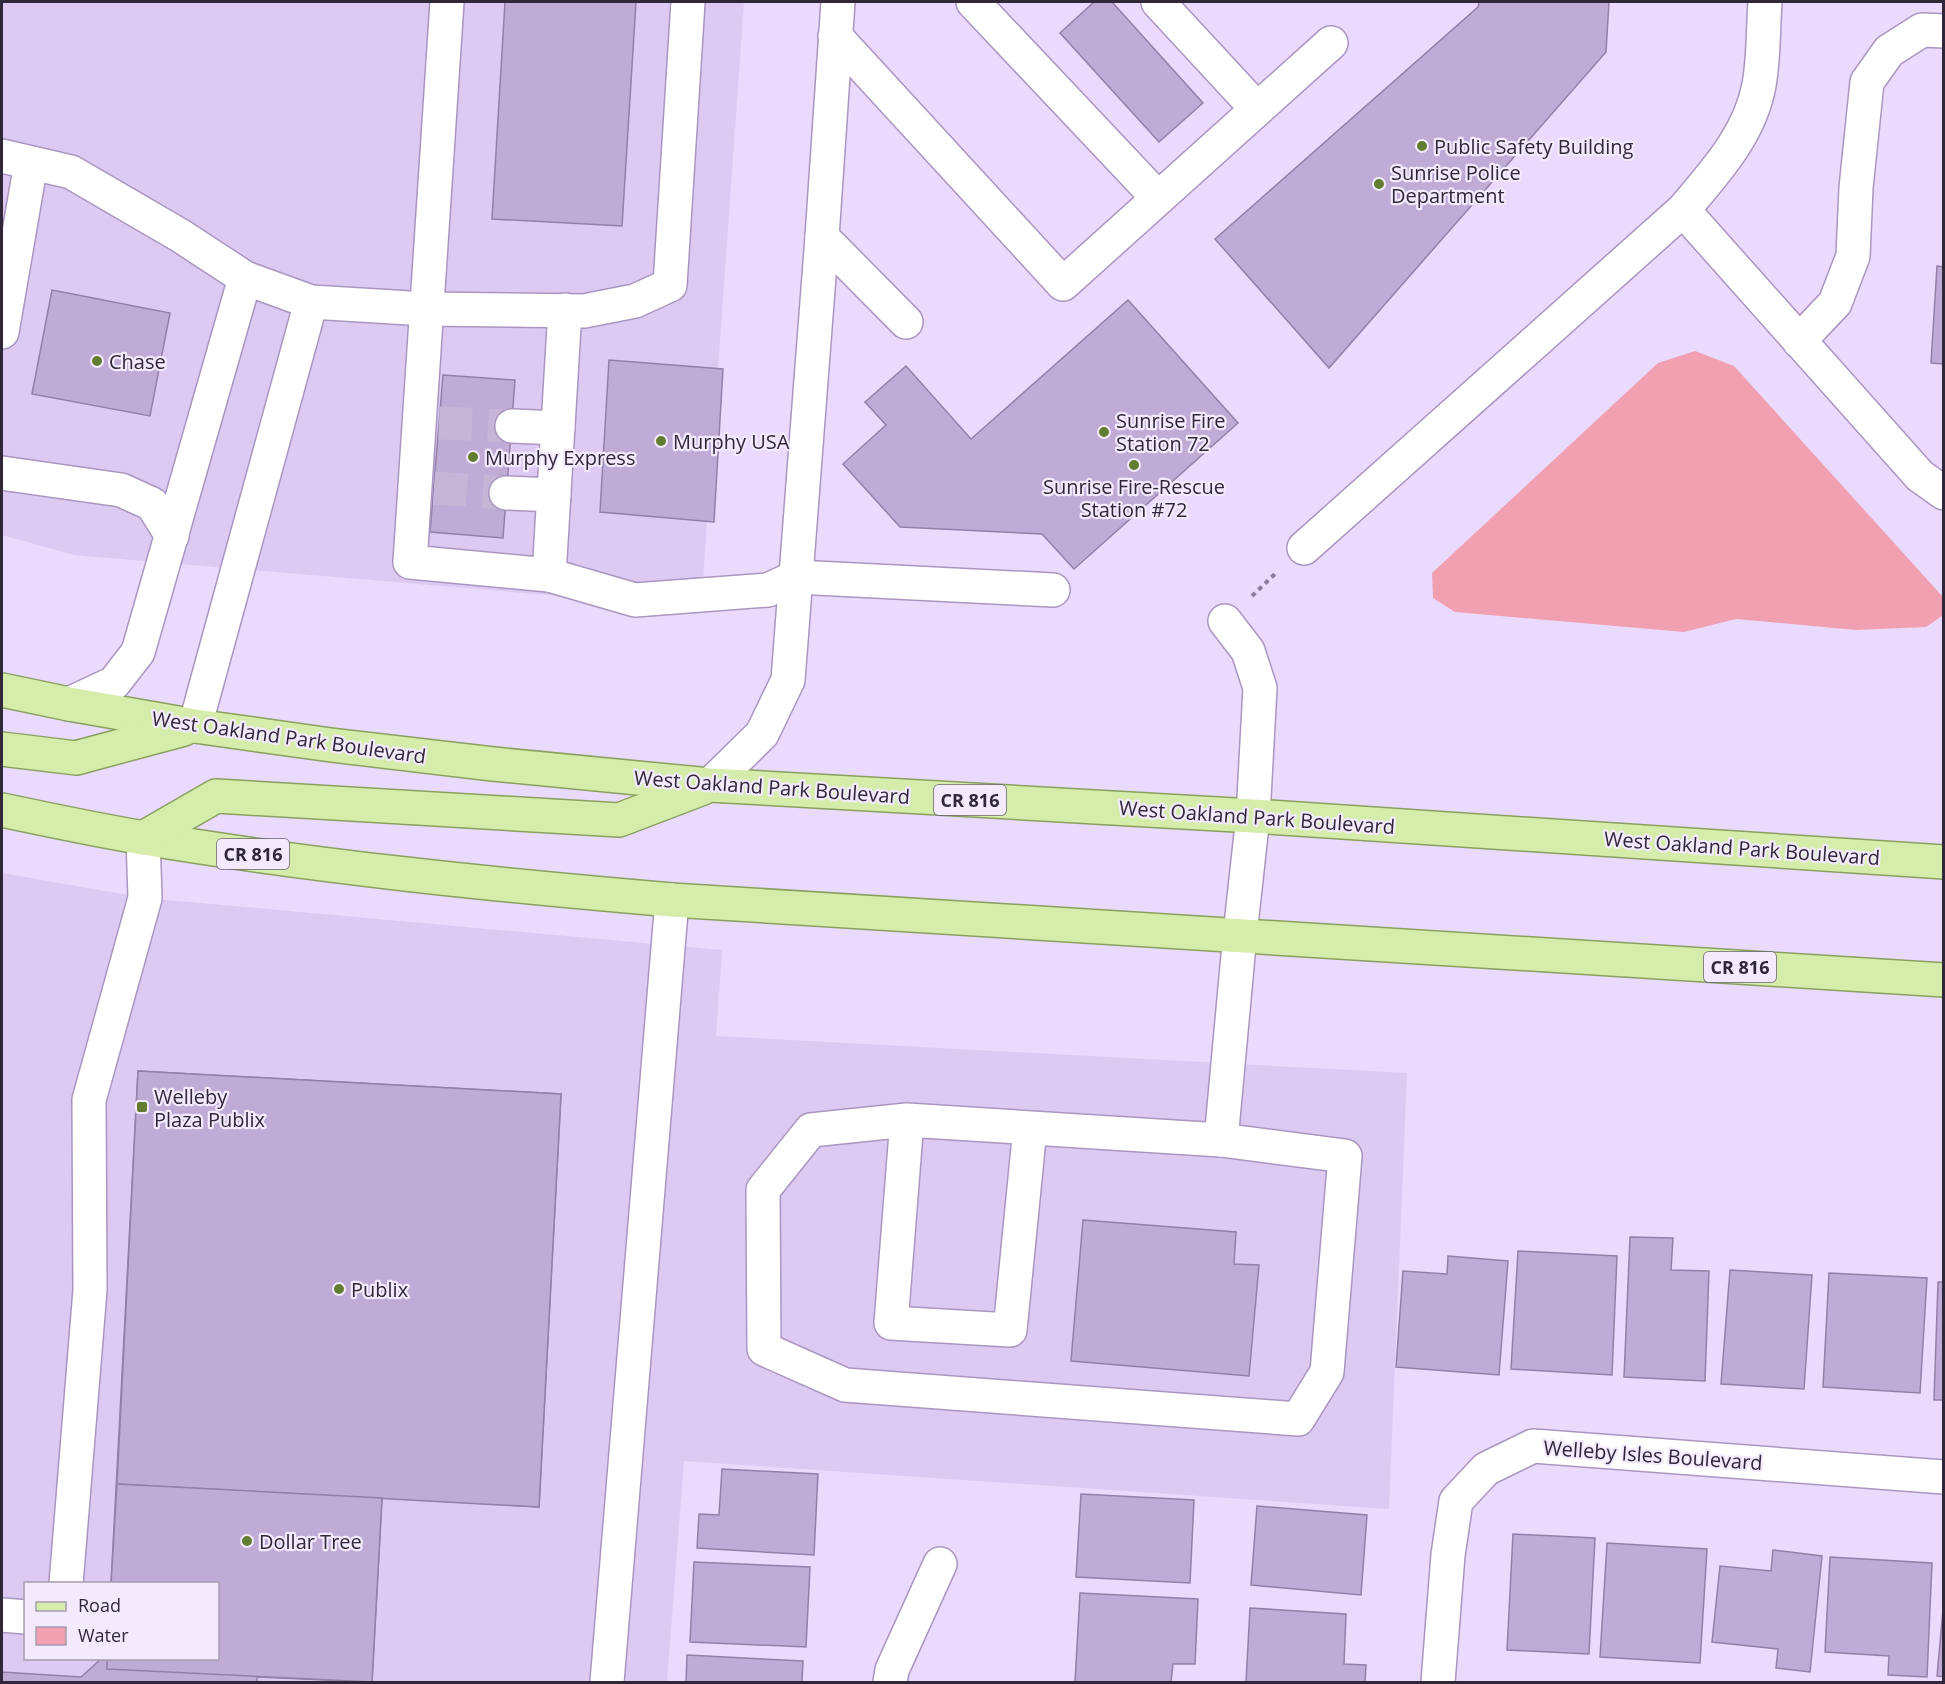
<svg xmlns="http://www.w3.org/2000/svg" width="1945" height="1684" viewBox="0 0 1945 1684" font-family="'Open Sans',sans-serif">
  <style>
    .built { fill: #dccaf2; fill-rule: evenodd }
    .water { fill: #f1a0b1 }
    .building { fill: #beabd6; stroke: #9380a9; stroke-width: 1.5 }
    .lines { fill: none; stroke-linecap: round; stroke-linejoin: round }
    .minor-tunnel { stroke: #c5b6d7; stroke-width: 33; stroke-dasharray: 33 16; stroke-linecap: butt }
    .minor-casing { stroke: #aa96c1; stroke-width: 36 }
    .major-casing { stroke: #89a05e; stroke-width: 36 }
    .path { stroke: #887c96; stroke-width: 4; stroke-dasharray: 4.5 4.5; stroke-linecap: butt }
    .minor { stroke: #fff; stroke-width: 33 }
    .major { stroke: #d5ecaa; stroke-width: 33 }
    .poi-dot { fill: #637d30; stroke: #f3ebfd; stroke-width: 2 }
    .labels { text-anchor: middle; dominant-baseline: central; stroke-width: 4.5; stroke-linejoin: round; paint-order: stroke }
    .shield { fill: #f3ebfd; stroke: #6a6274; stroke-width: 1.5 }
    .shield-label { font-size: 18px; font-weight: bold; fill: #302839 }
    .poi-label { font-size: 20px; fill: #302839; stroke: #f3ebfd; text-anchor: start }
    .street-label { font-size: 20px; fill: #302839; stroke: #f3ebfd }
  </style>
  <rect width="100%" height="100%" fill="#eadafe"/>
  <g class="built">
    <polygon points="2,2 744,2 701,608 74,555 2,535"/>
    <path d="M2 873 145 898 722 950 716 1036 1407 1073 1389 1509 684 1461 667 1682H2ZM26 1584H218V1658H26Z"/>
  </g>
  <polygon class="water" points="1695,351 1734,366 1943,597 1942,616 1926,627 1856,630 1736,619 1684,632 1455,612 1433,598 1432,573 1658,363"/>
  <g class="building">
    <polygon points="505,2 636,2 622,226 492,219"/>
    <polygon points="1094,2 1112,2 1203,103 1159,142 1060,33"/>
    <polygon points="1479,2 1609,2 1606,52 1329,368 1215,239 1478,7"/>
    <polygon points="1937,266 1944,267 1944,364 1931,363"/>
    <polygon points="52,290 170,313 150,416 32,394"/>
    <polygon points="1128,300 1238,423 1074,569 1042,534 900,527 843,464 886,425 865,402 906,366 971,439"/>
    <polygon points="609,360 723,369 714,522 600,512"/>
    <polygon points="443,375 515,380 503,538 430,532"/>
    <polygon points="138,1071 561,1094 539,1507 382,1498 372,1682 257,1677 257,1682 2,1682 2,1672 81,1677 102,1658 218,1658 218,1584 111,1584"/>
    <polygon points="138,1071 561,1094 539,1507 117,1484"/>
    <polygon points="1083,1220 1236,1232 1234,1264 1259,1265 1249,1376 1071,1361"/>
    <polygon points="1630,1237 1673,1238 1671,1270 1709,1271 1705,1381 1624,1377"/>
    <polygon points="1518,1251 1617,1256 1612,1375 1511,1369"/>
    <polygon points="1448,1256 1508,1261 1499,1375 1396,1367 1403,1271 1447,1274"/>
    <polygon points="1730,1270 1812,1275 1804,1389 1721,1384"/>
    <polygon points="1829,1273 1927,1278 1920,1393 1823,1387"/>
    <polygon points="1938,1282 1944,1282 1944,1400 1934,1400"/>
    <polygon points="722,1469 818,1474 814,1555 697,1548 699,1514 719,1515"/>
    <polygon points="117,1484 382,1498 372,1682 107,1669 107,1658 218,1658 218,1584 111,1584"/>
    <polygon points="1081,1494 1194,1500 1190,1583 1076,1577"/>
    <polygon points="1257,1506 1367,1515 1361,1595 1251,1585"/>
    <polygon points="1513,1534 1595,1538 1589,1654 1507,1650"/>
    <polygon points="1607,1543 1707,1549 1700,1663 1600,1657"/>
    <polygon points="1773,1550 1822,1556 1810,1672 1776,1668 1778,1649 1712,1642 1720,1566 1771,1571"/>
    <polygon points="1830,1557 1932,1563 1927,1677 1888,1675 1889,1656 1825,1652"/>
    <polygon points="694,1562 810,1567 806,1647 690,1642"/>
    <polygon points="1080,1593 1198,1599 1195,1664 1173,1664 1171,1682 1075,1682"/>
    <polygon points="1944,1599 1944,1677 1937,1676"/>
    <polygon points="1250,1608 1346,1614 1344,1664 1366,1665 1365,1682 1246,1682"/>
    <polygon points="687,1655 803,1661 802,1682 686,1682"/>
  </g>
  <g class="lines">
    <g class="minor-tunnel">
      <polyline points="439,423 512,426"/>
      <polyline points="434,488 506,493"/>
    </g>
    <g class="minor-casing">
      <g id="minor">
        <polyline points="447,2 410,562 549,575 565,310"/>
        <polyline points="973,2 1158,198"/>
        <polyline points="1158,2 1257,109"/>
        <polyline points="835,36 1063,284 1331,43"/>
        <polyline points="2,156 71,172 181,236 245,278 311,302 426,309 584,311 635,301 670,285 688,2"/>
        <polyline points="1683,210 1920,476 1944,493"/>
        <polyline points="822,237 906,322"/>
        <polyline points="2,332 31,163"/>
        <polyline points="1799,341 1835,303 1853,256 1856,188 1867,82 1889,51 1922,30 1944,31"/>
        <polyline points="512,426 558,428"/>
        <polyline points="2,473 121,490 152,504 172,536"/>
        <polyline points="506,493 554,495"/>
        <path d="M1304 548 1683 210C1714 173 1750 135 1759 85 1764 58 1763 29 1765 2"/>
        <polyline points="549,575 635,600 768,590 796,577 1053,590"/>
        <polyline points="69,704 114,683 138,652 245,278"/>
        <polyline points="195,726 311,302"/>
        <polyline points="710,785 762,734 788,680 822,237 838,2"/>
        <polyline points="907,1120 811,1130 763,1190 764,1349 845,1385 1298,1419 1327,1372 1345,1156 1221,1140 907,1120 891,1323 1010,1330 1030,1128"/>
        <polyline points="1221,1140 1240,934 1253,816 1260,688 1248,651 1225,621"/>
        <polyline points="66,1584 90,1290 89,1100 145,898 143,838"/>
        <polyline points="2,1615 26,1617"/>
        <polyline points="607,1682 672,900"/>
        <polyline points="890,1682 892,1670 940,1564"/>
        <polyline points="1438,1682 1448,1555 1456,1501 1486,1469 1533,1446 1944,1477"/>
      </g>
    </g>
    <g class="major-casing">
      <g id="major">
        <polyline points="2,690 69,704 195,726 331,745 493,764 710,785 1253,816 1944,862"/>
        <polyline points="2,749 76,758 184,729"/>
        <path d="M2 810C49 820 97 830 144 838 319 867 496 885 672 900L1944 980"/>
        <polyline points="143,838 216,796 619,820 703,788"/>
      </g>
    </g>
    <polyline class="path" points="1252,596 1277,572"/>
    <use href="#minor" class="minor"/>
    <use href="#major" class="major"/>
  </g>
  <g class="poi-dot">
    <circle cx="1422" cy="146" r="6"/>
    <circle cx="1379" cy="184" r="6"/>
    <circle cx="97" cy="361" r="6"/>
    <circle cx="1104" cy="432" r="6"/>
    <circle cx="661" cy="441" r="6"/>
    <circle cx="473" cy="457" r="6"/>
    <circle cx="1134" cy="465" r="6"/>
    <rect x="136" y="1101" width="12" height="12" rx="3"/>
    <circle cx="339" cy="1289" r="6"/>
    <circle cx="247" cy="1541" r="6"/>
  </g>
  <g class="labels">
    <g class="shield">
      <rect x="934" y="785" width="72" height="30" rx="4.5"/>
      <rect x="217" y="839" width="72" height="30" rx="4.5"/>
      <rect x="1704" y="952" width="72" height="30" rx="4.5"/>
    </g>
    <g class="shield-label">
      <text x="970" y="800">CR 816</text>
      <text x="253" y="854">CR 816</text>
      <text x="1740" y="967">CR 816</text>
    </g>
    <g class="poi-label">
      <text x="1434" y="146">Public Safety Building</text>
      <text x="1391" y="172">Sunrise Police<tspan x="1391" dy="23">Department</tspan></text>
      <text x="109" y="361">Chase</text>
      <text x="1116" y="420">Sunrise Fire<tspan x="1116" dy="23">Station 72</tspan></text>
      <text x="673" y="441">Murphy USA</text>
      <text x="485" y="457">Murphy Express</text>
      <text x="1134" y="486" text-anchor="middle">Sunrise Fire-Rescue<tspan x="1134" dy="23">Station #72</tspan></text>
      <text x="154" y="1096">Welleby<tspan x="154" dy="23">Plaza Publix</tspan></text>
      <text x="351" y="1289">Publix</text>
      <text x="259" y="1541">Dollar Tree</text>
    </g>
    <g class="street-label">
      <text transform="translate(289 737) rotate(8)">West Oakland Park Boulevard</text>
      <text transform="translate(772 787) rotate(4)">West Oakland Park Boulevard</text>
      <text transform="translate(1257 817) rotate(4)">West Oakland Park Boulevard</text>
      <text transform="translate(1742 848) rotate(4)">West Oakland Park Boulevard</text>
      <text transform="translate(1653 1455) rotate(4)">Welleby Isles Boulevard</text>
    </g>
  </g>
  <rect width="1945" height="1684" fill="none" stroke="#302839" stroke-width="6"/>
  <rect x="24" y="1582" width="195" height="78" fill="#f3ebfd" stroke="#a59daf" stroke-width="1.5"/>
  <rect x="36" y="1602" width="30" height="9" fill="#d5ecaa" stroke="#a59daf" stroke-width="1.5"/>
  <text x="78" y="1612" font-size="18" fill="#302839">Road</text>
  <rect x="36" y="1627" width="30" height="18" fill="#f1a0b1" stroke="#a59daf" stroke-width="1.5"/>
  <text x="78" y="1642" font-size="18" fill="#302839">Water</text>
</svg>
